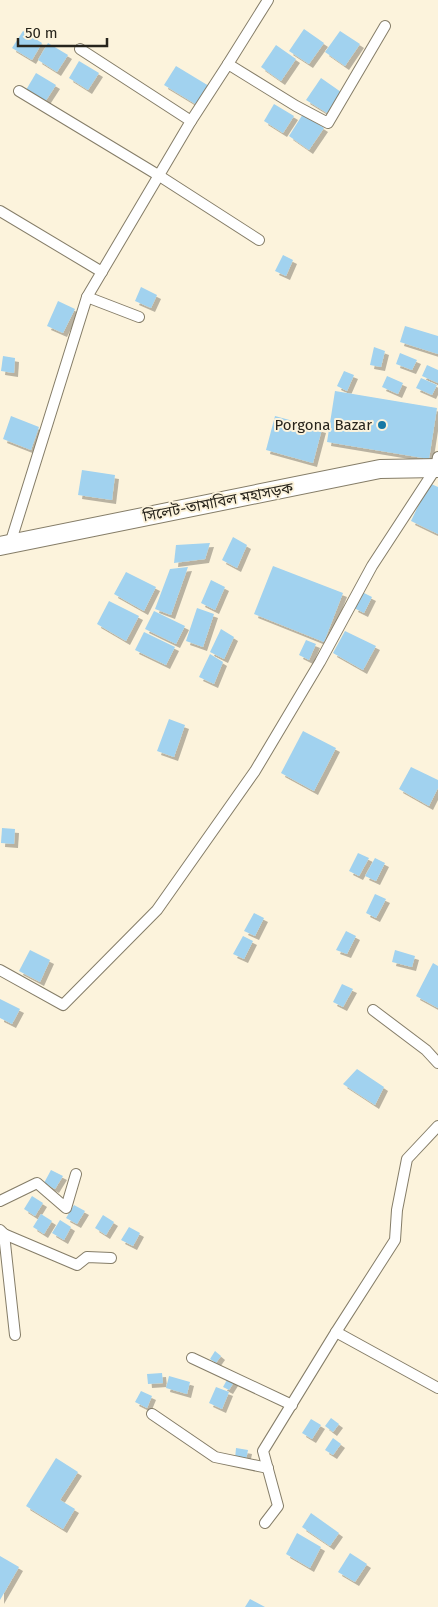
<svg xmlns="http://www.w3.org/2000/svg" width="438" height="1607" viewBox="0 0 438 1607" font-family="'Fira Sans','Noto Sans Bengali',sans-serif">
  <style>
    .building { fill: #a1d2ef; filter: url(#shadow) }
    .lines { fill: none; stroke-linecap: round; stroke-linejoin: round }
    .minor-casing { stroke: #857d68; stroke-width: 12 }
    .trunk-casing { stroke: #857d68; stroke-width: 20 }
    .minor { stroke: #fff; stroke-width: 10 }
    .trunk { stroke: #fff; stroke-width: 18 }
    .poi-dot { fill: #1678a4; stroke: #fcf3dc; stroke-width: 2 }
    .labels { text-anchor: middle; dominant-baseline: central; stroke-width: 4; stroke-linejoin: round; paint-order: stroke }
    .poi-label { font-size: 15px; fill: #27241c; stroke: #fcf3dc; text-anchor: end }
    .street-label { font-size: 15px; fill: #27241c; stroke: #fcf3dc }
  </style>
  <defs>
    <filter id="shadow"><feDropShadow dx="4" dy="4" stdDeviation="0" flood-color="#0004"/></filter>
  </defs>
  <rect width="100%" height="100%" fill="#fcf3dc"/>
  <g class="building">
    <polygon points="304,29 324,43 309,64 289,51"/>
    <polygon points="23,31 42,43 32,60 12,48"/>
    <polygon points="340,31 360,44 345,66 325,52"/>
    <polygon points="48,43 68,55 57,72 38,60"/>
    <polygon points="276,45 296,59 281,81 261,67"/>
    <polygon points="79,61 99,73 88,90 69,78"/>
    <polygon points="176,66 209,86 197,105 164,85"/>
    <polygon points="36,73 56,85 45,102 26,90"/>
    <polygon points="321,78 341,92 327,113 306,100"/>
    <polygon points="274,104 294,116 283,133 264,121"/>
    <polygon points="303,114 324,128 309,150 289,136"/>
    <polygon points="283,255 293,260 286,276 275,271"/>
    <polygon points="141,287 157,295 151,308 135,301"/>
    <polygon points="58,301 75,309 63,333 47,326"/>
    <polygon points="405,326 438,336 438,354 400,342"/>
    <polygon points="374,347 385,351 381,367 370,365"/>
    <polygon points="400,353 417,360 412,370 396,364"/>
    <polygon points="3,356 15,358 14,373 1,371"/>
    <polygon points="427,365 438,370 438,383 422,376"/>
    <polygon points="344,371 354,375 347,391 337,386"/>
    <polygon points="387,376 403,383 398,394 382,387"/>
    <polygon points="421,378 437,385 432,395 416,388"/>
    <polygon points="335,391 437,408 429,459 327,442"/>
    <polygon points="11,416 39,427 31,450 3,439"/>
    <polygon points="275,416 322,429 313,463 266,450"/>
    <polygon points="82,470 115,475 112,500 78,495"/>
    <polygon points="429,483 438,487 438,534 411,521"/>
    <polygon points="233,537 247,545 237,568 222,560"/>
    <polygon points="210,543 205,559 174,563 176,545"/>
    <polygon points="273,566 343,593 324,642 254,614"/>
    <polygon points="188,567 171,615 155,609 170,569"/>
    <polygon points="126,572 156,587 144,611 114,594"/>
    <polygon points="211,580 225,587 215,610 201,603"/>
    <polygon points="362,592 372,597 364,613 354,608"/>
    <polygon points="109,601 139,616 126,641 97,624"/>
    <polygon points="197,608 214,614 203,647 186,641"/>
    <polygon points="154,611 185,626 176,644 145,629"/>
    <polygon points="221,629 234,637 224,659 210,652"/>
    <polygon points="345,631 376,646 363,670 333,653"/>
    <polygon points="144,632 175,647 166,665 135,650"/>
    <polygon points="306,640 316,644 309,660 299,655"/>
    <polygon points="210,654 223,662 214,684 199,677"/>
    <polygon points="169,719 185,725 174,757 157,751"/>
    <polygon points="303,731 336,748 314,791 281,773"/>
    <polygon points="411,767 438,780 438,788 429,806 399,789"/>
    <polygon points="2,828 15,829 14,844 1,843"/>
    <polygon points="358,853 369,858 359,876 349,871"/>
    <polygon points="375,858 385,863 376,881 365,876"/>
    <polygon points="375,894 386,899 376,918 366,913"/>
    <polygon points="254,913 264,918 255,936 244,931"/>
    <polygon points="346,931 356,936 347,954 336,950"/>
    <polygon points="243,936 253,941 244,959 233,954"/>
    <polygon points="30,950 50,960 40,982 19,971"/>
    <polygon points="395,950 415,956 412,967 392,962"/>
    <polygon points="433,963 438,966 438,1008 416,996"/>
    <polygon points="342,984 353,989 343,1007 333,1002"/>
    <polygon points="0,999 20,1009 12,1024 0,1018"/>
    <polygon points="357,1069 384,1087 375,1105 343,1084"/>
    <polygon points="51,1170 63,1176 55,1189 44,1183"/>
    <polygon points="32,1196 43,1203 35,1216 24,1209"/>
    <polygon points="74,1205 85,1211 77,1224 66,1218"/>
    <polygon points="41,1214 52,1221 44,1234 33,1227"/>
    <polygon points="103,1215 114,1222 106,1235 95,1228"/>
    <polygon points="60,1220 71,1227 64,1240 52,1233"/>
    <polygon points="129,1227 140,1233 133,1246 121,1240"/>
    <polygon points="215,1351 221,1356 216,1363 210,1359"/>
    <polygon points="162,1373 163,1383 148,1384 147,1374"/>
    <polygon points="169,1376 190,1382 187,1394 166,1388"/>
    <polygon points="228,1378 234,1382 229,1390 223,1387"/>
    <polygon points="216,1387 229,1392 222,1409 209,1403"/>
    <polygon points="141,1391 152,1396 147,1408 135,1402"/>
    <polygon points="331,1418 339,1424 333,1432 325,1426"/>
    <polygon points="311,1419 321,1425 312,1439 302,1433"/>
    <polygon points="333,1438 341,1444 333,1455 325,1450"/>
    <polygon points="236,1448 248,1450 246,1460 235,1459"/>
    <polygon points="56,1458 78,1472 60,1500 75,1509 63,1529 26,1506"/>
    <polygon points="311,1513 339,1533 330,1546 302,1527"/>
    <polygon points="297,1533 321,1547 310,1568 286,1554"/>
    <polygon points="350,1553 367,1564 355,1582 338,1572"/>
    <polygon points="0,1556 19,1567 0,1600"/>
    <polygon points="250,1599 265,1607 245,1607"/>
  </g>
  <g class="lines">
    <g class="minor-casing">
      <g id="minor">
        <polyline points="80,49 191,121 87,297"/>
        <polyline points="228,64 268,0"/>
        <polyline points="19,91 158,175 259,240"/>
        <polyline points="191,121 228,64 296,106 328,123 385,26"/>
        <polyline points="0,211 102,272"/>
        <polyline points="10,544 87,297 139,317"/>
        <polyline points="0,970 63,1005 157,910 255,771 320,662 372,566 436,468 438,457"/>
        <polyline points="373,1010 426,1050 438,1063"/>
        <polyline points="0,1201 37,1183 66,1208 76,1174"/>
        <polyline points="0,1230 4,1234 77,1265 87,1257 111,1258"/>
        <polyline points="4,1234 15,1335"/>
        <polyline points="336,1332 438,1388"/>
        <polyline points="192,1358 292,1405"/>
        <polyline points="152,1414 215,1457 268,1468"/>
        <polyline points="265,1523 278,1506 263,1451 336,1332 395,1240 397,1210 407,1159 438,1126"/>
      </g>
    </g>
    <g class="trunk-casing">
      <polyline id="trunk" points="0,546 380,469 438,468"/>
    </g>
    <use href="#minor" class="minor"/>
    <use href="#trunk" class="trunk"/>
  </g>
  <circle class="poi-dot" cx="382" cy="425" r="5"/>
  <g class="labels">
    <g class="poi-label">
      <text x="372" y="425">Porgona Bazar</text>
    </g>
    <g class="street-label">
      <text transform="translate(218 502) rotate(-11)">সিলেট-তামাবিল মহাসড়ক</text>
    </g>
  </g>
  <path d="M18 38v8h89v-8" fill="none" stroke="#27241c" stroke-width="2.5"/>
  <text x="25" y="38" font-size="15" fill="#27241c" stroke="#fcf3dc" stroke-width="4" paint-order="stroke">50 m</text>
</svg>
